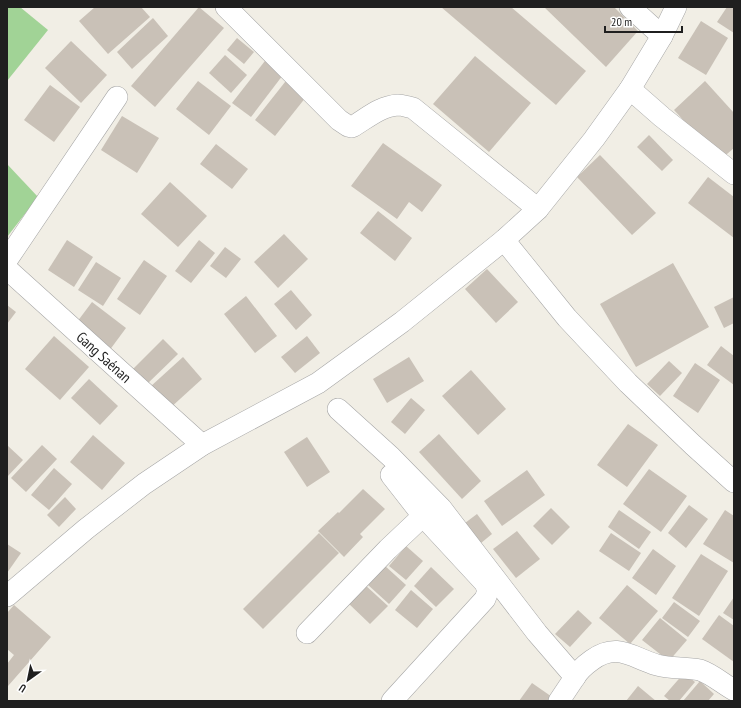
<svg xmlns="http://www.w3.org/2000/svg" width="741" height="708" viewBox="0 0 741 708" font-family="'PT Sans Narrow',sans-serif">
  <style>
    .forest { fill: #a1d396 }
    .building { fill: #c9c1b7 }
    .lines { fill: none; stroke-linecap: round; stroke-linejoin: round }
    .street-casing { stroke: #a6a6a6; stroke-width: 22 }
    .street { stroke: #fff; stroke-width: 21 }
    .labels { text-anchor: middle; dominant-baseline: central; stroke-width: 3; stroke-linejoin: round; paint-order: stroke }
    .street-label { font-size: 15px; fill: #1f1f1f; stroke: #fff }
  </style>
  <rect width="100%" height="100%" fill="#f1eee5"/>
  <g class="forest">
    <polygon points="7,7 20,7 48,30 7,81"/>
    <polygon points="7,164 38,197 7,237"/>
  </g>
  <g class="building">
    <polygon points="95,7 141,7 150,17 108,54 79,21"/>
    <polygon points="199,7 224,28 155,107 131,86"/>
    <polygon points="441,7 511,7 586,71 556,105"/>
    <polygon points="544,7 614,7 638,31 606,67"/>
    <polygon points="727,7 734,7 734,33 717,22"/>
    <polygon points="153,18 168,36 132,69 117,52"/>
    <polygon points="701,21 728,38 706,75 678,58"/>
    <polygon points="237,38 254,52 244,64 227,50"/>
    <polygon points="71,41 107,75 81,103 45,68"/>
    <polygon points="225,55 247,75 231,93 209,73"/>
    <polygon points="475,56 531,103 489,152 433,104"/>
    <polygon points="268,57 286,71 251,117 232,103"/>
    <polygon points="289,77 310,92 275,136 255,120"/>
    <polygon points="198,81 231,106 209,135 176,109"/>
    <polygon points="705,81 734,113 734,148 720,160 674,110"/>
    <polygon points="50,85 80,107 54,142 24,120"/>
    <polygon points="122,116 159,138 137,173 101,150"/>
    <polygon points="649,135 673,160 662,171 637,147"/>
    <polygon points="383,143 442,185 422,212 409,202 397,219 351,186"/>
    <polygon points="216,144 248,169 232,189 200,164"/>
    <polygon points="600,155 656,213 632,235 577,177"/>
    <polygon points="708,177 734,197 734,238 688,203"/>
    <polygon points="170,182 207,216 178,247 141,214"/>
    <polygon points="378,211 412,238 395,261 360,233"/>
    <polygon points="284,234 308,259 278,288 254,262"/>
    <polygon points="67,240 93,257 74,287 48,270"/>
    <polygon points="199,240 215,253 191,283 175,271"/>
    <polygon points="225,247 241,259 226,278 210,266"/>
    <polygon points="144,260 167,276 140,315 117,299"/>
    <polygon points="96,262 121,278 103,306 78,290"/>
    <polygon points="673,263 709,327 636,367 600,304"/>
    <polygon points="487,269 518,302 496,323 465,289"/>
    <polygon points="291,290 312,315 296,330 274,304"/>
    <polygon points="246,296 277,336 255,353 224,314"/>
    <polygon points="734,297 734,323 724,328 714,307"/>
    <polygon points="92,302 126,328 109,351 74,326"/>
    <polygon points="7,305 16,312 7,324"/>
    <polygon points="54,336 89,367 60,400 25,369"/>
    <polygon points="307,336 320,353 295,373 281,357"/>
    <polygon points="163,339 178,354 145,386 131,371"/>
    <polygon points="721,346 734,356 734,385 707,365"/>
    <polygon points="183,357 202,379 169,409 150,387"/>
    <polygon points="409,357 424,381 387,403 373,379"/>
    <polygon points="669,361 682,373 660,396 647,384"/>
    <polygon points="695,363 720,380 698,413 673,396"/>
    <polygon points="471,370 506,409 478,435 442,396"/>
    <polygon points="89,379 118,406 100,425 71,398"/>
    <polygon points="411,398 425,410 405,434 391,422"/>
    <polygon points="628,424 658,445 627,487 597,465"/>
    <polygon points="439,434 481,481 462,499 419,452"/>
    <polygon points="93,435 125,463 102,490 70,462"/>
    <polygon points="307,437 330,472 307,487 284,452"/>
    <polygon points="7,445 23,460 7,477"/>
    <polygon points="42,445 57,459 26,492 11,478"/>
    <polygon points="54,468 72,484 49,510 31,495"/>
    <polygon points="649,469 687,496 661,532 623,504"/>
    <polygon points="527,470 545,495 502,526 484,501"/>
    <polygon points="363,489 385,509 360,534 363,537 344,557 318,531 338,512 339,513"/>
    <polygon points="65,497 76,509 59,527 47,515"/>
    <polygon points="689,505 708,519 686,548 668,533"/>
    <polygon points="551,508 570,527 552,545 533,526"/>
    <polygon points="619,510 651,532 639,549 608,527"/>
    <polygon points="725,510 734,516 734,563 703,544"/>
    <polygon points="477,514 492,534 481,543 465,523"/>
    <polygon points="517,531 540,559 516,578 493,549"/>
    <polygon points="319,533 339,553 263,629 243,609"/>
    <polygon points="611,533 641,553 629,571 599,551"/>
    <polygon points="7,544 21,553 7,573"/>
    <polygon points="406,546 423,561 406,580 389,566"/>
    <polygon points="653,549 676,566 656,595 632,578"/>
    <polygon points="701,554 728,571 699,616 672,598"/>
    <polygon points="384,565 406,585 389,604 367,584"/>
    <polygon points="431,567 454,589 436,607 414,586"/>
    <polygon points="364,584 388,606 370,624 347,602"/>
    <polygon points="627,585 658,611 630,644 599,618"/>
    <polygon points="411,590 433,609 417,628 395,610"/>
    <polygon points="734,597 734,620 723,613"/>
    <polygon points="674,602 700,621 688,637 662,618"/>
    <polygon points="14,605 51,637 8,686 7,685 7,664 14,655 7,649 7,613"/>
    <polygon points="578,610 592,623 570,647 555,634"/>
    <polygon points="719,615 734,626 734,662 702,639"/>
    <polygon points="660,618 687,640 669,661 642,640"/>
    <polygon points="684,673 695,682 679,701 670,701 664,696"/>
    <polygon points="700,681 714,694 708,701 683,701"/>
    <polygon points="532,683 555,699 554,701 519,701"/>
    <polygon points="638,686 656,701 626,701"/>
  </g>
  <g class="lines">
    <g class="street-casing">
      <g id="street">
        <path d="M226 7 339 120 348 126 352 127C366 119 380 106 398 105 402 105 408 107 413 108L538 209"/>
        <polyline points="630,7 662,36"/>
        <polyline points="630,89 662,117 734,174"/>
        <polyline points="504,240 567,318 628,383 693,445 734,482"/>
        <polyline points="7,260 117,97"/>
        <polyline points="7,269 202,445"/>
        <path d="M338 409 391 457 441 508 537 633 575 677C579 670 585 665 592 660 617 642 631 657 657 665 671 669 686 667 700 670 712 674 723 684 734 690"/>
        <polyline points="7,596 86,529 144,484 202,445 318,383 402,322 504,240 538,209 594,139 630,89 662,36 676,7"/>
        <polyline points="307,633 388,549 423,516 391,475"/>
        <polyline points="392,701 485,599 488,591 485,583 423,516"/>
        <polyline points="559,701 575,677"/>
      </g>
    </g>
    <use href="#street" class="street"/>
  </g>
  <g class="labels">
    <g class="street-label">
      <text transform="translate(104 357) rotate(42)">Gang Saénan</text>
    </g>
  </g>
  <rect width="741" height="708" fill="none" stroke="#1f1f1f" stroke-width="16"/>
  <g transform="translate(28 680) rotate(213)" stroke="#ffffff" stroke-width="3" paint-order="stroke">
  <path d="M0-3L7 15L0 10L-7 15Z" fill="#1f1f1f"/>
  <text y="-6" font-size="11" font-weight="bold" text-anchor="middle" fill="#1f1f1f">U</text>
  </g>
  <path d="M605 26v6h77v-6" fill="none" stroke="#1f1f1f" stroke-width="2"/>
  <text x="611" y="26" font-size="12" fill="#1f1f1f" stroke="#ffffff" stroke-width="3" paint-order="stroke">20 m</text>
</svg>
